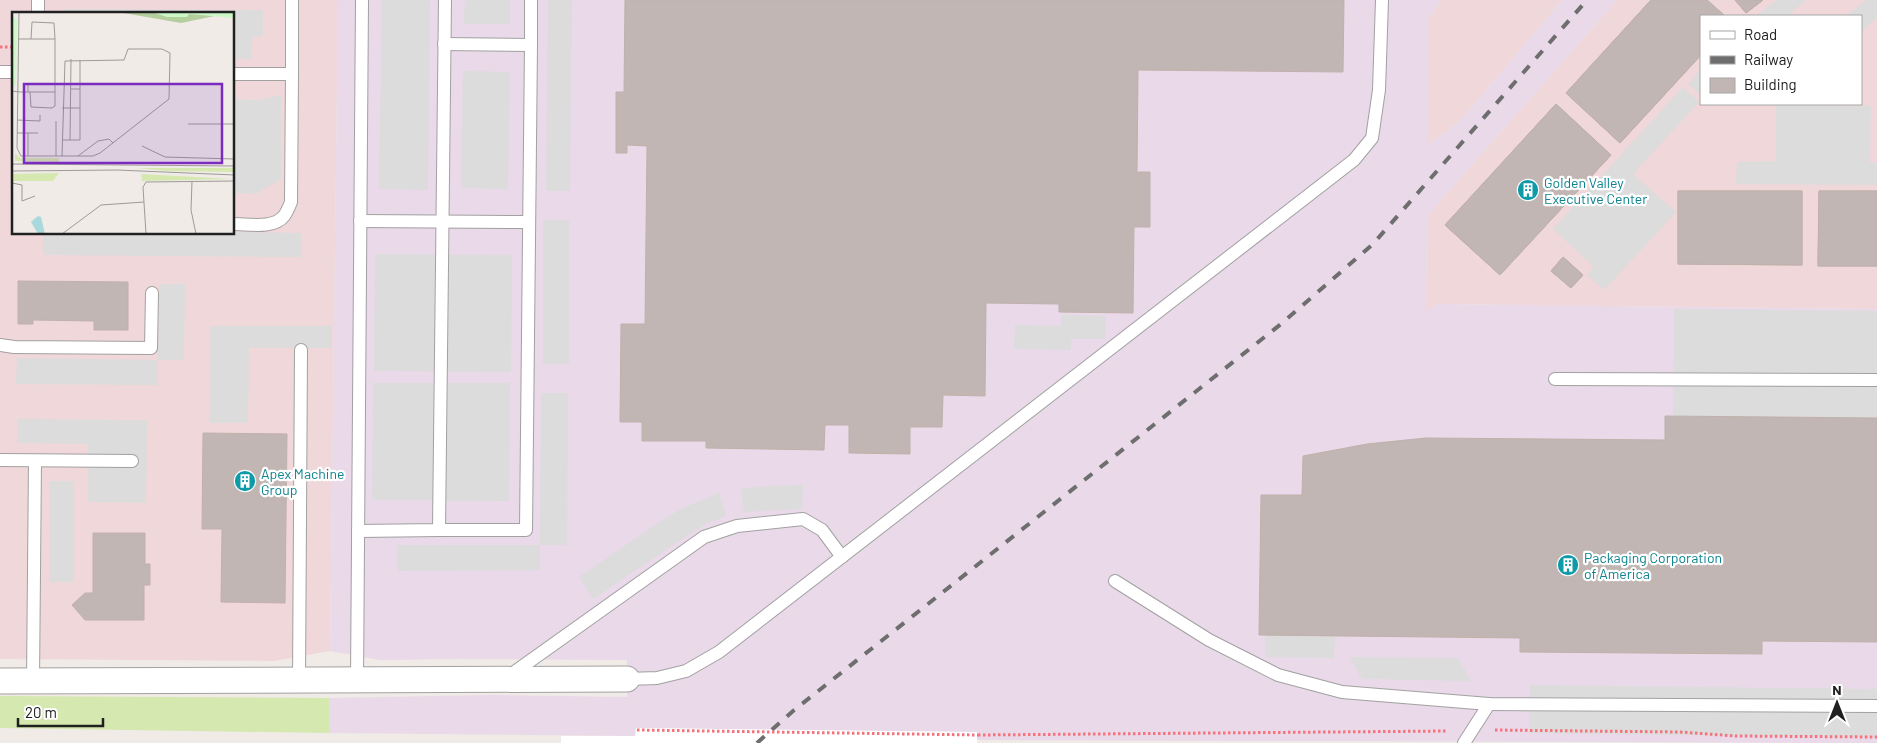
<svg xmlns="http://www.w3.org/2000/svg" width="1877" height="743" viewBox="0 0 1877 743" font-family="Barlow,sans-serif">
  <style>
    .commercial { fill: #f0d7da; fill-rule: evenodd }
    .industrial { fill: #e9d9e9 }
    .grass { fill: #d5e8af }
    .parking { fill: #dcdcdc }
    .pier { fill: #fff }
    .building { fill: #c1b6b3; stroke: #c1b0aa }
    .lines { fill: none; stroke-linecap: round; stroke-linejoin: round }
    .lane-casing { stroke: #a1a1a1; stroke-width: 14 }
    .street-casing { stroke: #a1a1a1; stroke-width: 27 }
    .path { stroke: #f5737d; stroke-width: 3; stroke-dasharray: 2.5 2.5; stroke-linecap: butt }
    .lane { stroke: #fff; stroke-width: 12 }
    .street { stroke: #fff; stroke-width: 25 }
    .rail { stroke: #6e6e6e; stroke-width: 4; stroke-dasharray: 10 10; stroke-linecap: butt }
    .path-bridge { stroke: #f5737d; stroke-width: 3; stroke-dasharray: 2.5 2.5; stroke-linecap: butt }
    .labels { text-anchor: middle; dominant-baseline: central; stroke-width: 4.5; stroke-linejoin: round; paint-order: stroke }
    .culture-label { font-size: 14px; fill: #0d838f; stroke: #fff; text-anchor: start }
    .inset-road { fill: none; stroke: #9d9a97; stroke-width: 1 }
    .view { fill: #7b2cbf; fill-opacity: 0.15; stroke: #7b2cbf; stroke-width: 2.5 }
    .inset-edge { fill: none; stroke: #202020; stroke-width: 2.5 }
  </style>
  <rect width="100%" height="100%" fill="#f0ebe7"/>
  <g class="commercial">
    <path d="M0 0H338L330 651 274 661 0 659ZM14 14H234V234H14Z"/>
    <polygon points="1441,0 1562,0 1461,120 1427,146 1427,21"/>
    <path d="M1617 0H1877V309L1436 304 1426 312 1427 216ZM1701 16H1861V104H1701Z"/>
  </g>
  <polygon class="industrial" points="338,0 1441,0 1427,21 1427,146 1461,120 1562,0 1617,0 1427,216 1426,311 1436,304 1877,309 1877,743 977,740 977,732 636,728 636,736 329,733 329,698 489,695 627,697 627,660 460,659 380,660 330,651"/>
  <polygon class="grass" points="0,696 329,698 329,733 0,728"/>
  <g class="parking">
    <polygon points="382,0 430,0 428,190 379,189"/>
    <polygon points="465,0 510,0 510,24 464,24"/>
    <polygon points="548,0 572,0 570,191 546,191"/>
    <polygon points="1776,0 1806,0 1787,16 1756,16"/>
    <polygon points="1866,0 1877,0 1877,18 1861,31 1861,16 1846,16"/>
    <polygon points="65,9 263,10 263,36 252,37 251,59 234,59 234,14 65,14"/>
    <polygon points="1701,69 1701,95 1688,84"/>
    <polygon points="463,71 510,72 508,189 461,188"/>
    <polygon points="1683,87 1699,102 1633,174 1676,212 1604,290 1587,275 1594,267 1553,229"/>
    <polygon points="281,95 281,179 256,194 234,193 234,99 258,100"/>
    <polygon points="1776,105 1871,106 1870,162 1877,163 1877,185 1736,184 1737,162 1776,161"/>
    <rect x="543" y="220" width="26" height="144"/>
    <polygon points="234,232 301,233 301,257 43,255 43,234"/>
    <polygon points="375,254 512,255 511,372 374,371"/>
    <polygon points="159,284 185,284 184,360 158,360 158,385 16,384 17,358 158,360"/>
    <polygon points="1674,309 1877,311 1877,418 1673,416"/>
    <polygon points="1062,315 1106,316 1106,339 1071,339 1071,350 1014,349 1015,325 1061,326"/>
    <polygon points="210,326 332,326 332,348 249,348 248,423 210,423"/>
    <polygon points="373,383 510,383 509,501 372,500"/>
    <polygon points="541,393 568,393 567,545 540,545 540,570 397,571 397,545 540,545"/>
    <polygon points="17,419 147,420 146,503 88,502 88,444 17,443"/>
    <rect x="49" y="481" width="25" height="101"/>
    <polygon points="803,485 802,509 744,512 741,489 769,486"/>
    <polygon points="719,493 726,516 706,524 679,541 593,599 579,577 664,519 683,508"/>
    <polygon points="1265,635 1335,636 1334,658 1265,657"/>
    <polygon points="1350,657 1458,658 1471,681 1362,679"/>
    <polygon points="1530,685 1877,689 1877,737 1529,733"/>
  </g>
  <polygon class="pier" points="636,728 977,732 977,743 561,743 561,736 635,736"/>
  <g class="building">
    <polygon points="625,0 1344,0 1343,72 1138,70 1137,172 1150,172 1150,227 1134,227 1133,313 1059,312 1059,304 986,303 985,396 943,395 942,427 910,427 910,454 849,453 849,425 825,425 824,450 706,448 706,441 642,441 642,422 620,422 621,324 645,324 647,146 627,145 627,153 616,153 616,92 624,92"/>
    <polygon points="1651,0 1707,0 1725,16 1701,16 1701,55 1620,143 1566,93"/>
    <polygon points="1651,0 1707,0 1725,16 1701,16 1701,55 1620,143 1566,93"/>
    <polygon points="1735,0 1763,0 1746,13"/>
    <polygon points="1735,0 1763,0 1746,13"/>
    <polygon points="1556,104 1611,155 1500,275 1445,225"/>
    <polygon points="1556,104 1611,155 1500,275 1445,225"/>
    <polygon points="1678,191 1802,191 1802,265 1678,264"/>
    <polygon points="1678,191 1802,191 1802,265 1678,264"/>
    <polygon points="1819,191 1877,191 1877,266 1818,266"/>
    <polygon points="1819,191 1877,191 1877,266 1818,266"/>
    <polygon points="1563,257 1583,275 1571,288 1551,271"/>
    <polygon points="1563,257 1583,275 1571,288 1551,271"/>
    <polygon points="18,281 128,282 128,330 94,330 94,321 33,320 33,324 18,324"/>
    <polygon points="1665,416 1877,418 1877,642 1762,641 1762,654 1520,652 1520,638 1259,635 1261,495 1302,495 1303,456 1367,444 1426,438 1665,440"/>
    <polygon points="203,433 287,434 285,603 221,602 222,529 202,529"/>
    <polygon points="93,533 145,533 145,564 150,564 150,585 144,585 144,620 85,620 72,605 85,593 93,593"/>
  </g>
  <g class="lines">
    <g class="lane-casing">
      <g id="lane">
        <polyline points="38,14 38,0"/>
        <polyline points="531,45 531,0"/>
        <polyline points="0,72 14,72"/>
        <polyline points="234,74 292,74 292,0"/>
        <polyline points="360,221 529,222"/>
        <path d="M234 224C248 224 274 229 284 216 287 212 289 207 291 202L292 74"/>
        <polyline points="0,345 14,347 151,348 152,293"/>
        <polyline points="1555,379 1877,380"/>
        <polyline points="0,460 132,461"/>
        <polyline points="439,530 526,530 531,45 444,44"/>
        <polyline points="358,531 439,530 445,0"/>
        <polyline points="1115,581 1209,640 1278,675 1342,692 1489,704 1877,706"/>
        <polyline points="509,676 704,537 737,526 803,519 822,530 842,557"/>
        <polyline points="627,679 657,678 686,671 719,652 1354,160 1372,138 1379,90 1382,0"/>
        <polyline points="357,680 362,0"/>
        <polyline points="33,681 35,461"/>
        <polyline points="299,681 301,350"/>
        <polyline points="1464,743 1489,704"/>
      </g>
    </g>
    <g class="street-casing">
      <polyline id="street" points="0,681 627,679"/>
    </g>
    <g class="path">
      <polyline points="0,47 14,47"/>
      <polyline points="1495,730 1680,732 1736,736 1877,737"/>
      <polyline points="978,735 1447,731"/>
    </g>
    <use href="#lane" class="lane"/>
    <use href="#street" class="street"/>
    <polyline class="rail" points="757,743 793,711 1281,324 1373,244 1587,0"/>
    <polyline class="path-bridge" points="637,730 978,735"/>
  </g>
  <defs>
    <g id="building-disc" transform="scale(1.125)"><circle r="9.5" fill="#0f9aa8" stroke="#fff"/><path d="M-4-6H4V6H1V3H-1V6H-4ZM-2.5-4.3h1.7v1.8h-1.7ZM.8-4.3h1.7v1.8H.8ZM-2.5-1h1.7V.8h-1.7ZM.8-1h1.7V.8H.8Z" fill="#fff"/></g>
  </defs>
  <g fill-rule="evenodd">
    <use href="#building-disc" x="1528" y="190"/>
    <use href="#building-disc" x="245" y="481"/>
    <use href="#building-disc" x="1568" y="565"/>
  </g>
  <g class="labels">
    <g class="culture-label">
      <text x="1544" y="182">Golden Valley<tspan x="1544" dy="16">Executive Center</tspan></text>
      <text x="261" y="473">Apex Machine<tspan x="261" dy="16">Group</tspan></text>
      <text x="1584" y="557">Packaging Corporation<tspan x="1584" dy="16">of America</tspan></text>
    </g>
  </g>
  <g transform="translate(12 12)">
    <rect width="222" height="222" fill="#f0ebe7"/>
    <path d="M3 141 8 146H47V150L3 149ZM125 156H222L223 160 155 159ZM47 161 41 169H0V162ZM129 162 220 167H221L130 169Z" fill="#d5e8af"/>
    <path d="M106 0H222L169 11Z" fill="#b4ce9d"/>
    <path d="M140 0H222V6L177 2 175 5H155ZM0 3 5 8 4 72 0 77Z" fill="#cbf8c6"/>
    <path d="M26 204 29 205 33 222H26L19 210Z" fill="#a9d9dc"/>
    <path class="inset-road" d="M7 0 5 136 9 144H81L88 141 157 87 158 41 150 37H116L112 48 53 49 50 144M6 27H43L42 11 20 10 19 27M43 72V27M68 77V48M0 79 8 80H43V72H16V80M18 80 19 95 40 96 43 94V80M50 96H68M5 108 28 109V103M176 112H223M5 121H26M50 128H58L59 47M58 128H68V77H59M130 134 153 145 223 147M16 144V121M44 144V109M66 144 86 129 97 127 101 131M0 152 223 154M0 159 105 158 223 163M180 169 179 198 184 222M0 171 10 173V189L23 184M50 222 89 193 132 190M134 222 131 175 134 170 223 169"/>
    <path class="view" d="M12 72H210V151H12Z"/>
    <rect width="222" height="222" class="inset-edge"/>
  </g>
  <rect x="1700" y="15" width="162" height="90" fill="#ffffff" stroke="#a6a6a6"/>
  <rect x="1710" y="31" width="25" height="8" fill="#ffffff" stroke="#a6a6a6"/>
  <text x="1744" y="40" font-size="15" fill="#202020">Road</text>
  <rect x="1710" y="56" width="25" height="8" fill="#6e6e6e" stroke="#a6a6a6"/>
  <text x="1744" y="65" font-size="15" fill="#202020">Railway</text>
  <rect x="1710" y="78" width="25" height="15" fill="#c1b6b3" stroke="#a6a6a6"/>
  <text x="1744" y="90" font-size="15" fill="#202020">Building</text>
  <g transform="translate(1837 703)" stroke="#ffffff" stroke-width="4" paint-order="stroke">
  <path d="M0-4L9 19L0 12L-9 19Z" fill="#202020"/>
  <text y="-8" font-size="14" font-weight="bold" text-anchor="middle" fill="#202020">N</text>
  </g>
  <path d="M18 718v8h85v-8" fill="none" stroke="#202020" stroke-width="2.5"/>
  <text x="25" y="718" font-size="15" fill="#202020" stroke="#ffffff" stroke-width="4" paint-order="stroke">20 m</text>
</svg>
